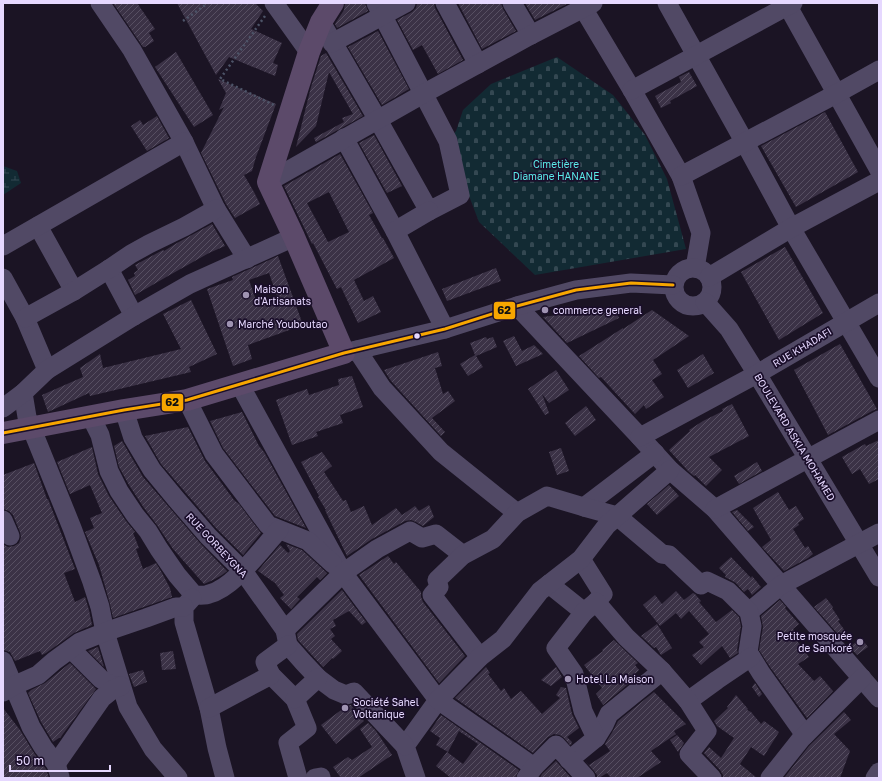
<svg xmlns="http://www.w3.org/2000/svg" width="882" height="781" viewBox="0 0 882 781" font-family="'Golos Text',sans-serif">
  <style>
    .wetland { fill: url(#wetland-marsh) }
    .cemetery { fill: url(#cemetery-stones) }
    .building { fill: url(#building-hatch); fill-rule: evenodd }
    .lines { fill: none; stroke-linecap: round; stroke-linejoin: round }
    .path { stroke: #4d5468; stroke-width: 2.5; stroke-dasharray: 2 3; stroke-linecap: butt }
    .minor { stroke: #514965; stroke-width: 19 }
    .major { stroke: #5c4a6a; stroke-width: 22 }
    .bus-1-casing { stroke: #1a0e2a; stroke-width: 6 }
    .bus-1 { stroke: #f7a600; stroke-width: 3 }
    .poi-dot { fill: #9f93b2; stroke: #1a0e2a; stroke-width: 1.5 }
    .bus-dot { fill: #e6d8ff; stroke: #1a0e2a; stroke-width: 1.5 }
    .labels { text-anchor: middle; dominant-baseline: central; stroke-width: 3.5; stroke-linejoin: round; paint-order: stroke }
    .park-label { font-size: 10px; fill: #5ae9e8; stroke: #1a0e2a }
    .poi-label { font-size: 10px; fill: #e6d8ff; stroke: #1a0e2a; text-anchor: start }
    .street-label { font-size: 10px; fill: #e6d8ff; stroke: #1a0e2a }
    .line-badge { stroke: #1a0e2a; stroke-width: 1.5 }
    .pale-badge-label { font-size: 11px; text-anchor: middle; font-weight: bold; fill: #111 }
  </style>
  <defs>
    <pattern id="wetland-marsh" width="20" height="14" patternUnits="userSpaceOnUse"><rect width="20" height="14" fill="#122a33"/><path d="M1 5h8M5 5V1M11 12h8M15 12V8" fill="none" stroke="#344852"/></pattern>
    <pattern id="cemetery-stones" width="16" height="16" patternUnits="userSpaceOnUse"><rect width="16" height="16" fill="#122a33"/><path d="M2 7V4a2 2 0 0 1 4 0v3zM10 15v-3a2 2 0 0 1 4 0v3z" fill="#344852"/></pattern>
    <pattern id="building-hatch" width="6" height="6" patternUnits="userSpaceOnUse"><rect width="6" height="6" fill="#3b3246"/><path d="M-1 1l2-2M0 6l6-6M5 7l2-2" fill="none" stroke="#574f62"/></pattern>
  </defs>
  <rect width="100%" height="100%" fill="#1b1424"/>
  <polygon class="wetland" points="3,166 17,171 21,183 3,195"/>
  <polygon class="cemetery" points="557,57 613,95 645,135 667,179 686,249 535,275 479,222 448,141 456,131 463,110 491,84"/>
  <g class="building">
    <polygon points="113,3 137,3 155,29 149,33 154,41 145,47 143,47"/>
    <polygon points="177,3 255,3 263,11 251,29 282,43 273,63 278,65 275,76 229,57 216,75"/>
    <polygon points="345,3 365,3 368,11 337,28 335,24 344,10"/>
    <polygon points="417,3 434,3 435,8 463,60 438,74 422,45 413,50 397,20 412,12 416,8"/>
    <polygon points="458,3 501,3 503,9 516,31 482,49"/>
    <polygon points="525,3 569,3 535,20"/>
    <polygon points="378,31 409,89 382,105 348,47"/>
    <polygon points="176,52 213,115 194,127 155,67"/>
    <polygon points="326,53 363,116 316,142 314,138 344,122 342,118 353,114 329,72 316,126 296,147 311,87 321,56"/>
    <polygon points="689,72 697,86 670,101 671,103 661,108 655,96 681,82 679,77"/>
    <polygon points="218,79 276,104 256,157 252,171 244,175 254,192 253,193 254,192 260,204 235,218 226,204 201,153 224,107 219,110 226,93"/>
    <polygon points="825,112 858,172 796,207 761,146"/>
    <polygon points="157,116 169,138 147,151 131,126 140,120 143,125"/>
    <polygon points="374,135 402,186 387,193 359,143"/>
    <path d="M340 154 373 213 369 215 382 238H383L394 258 354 280 364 301 373 296 381 312 358 323 341 287 337 289 313 243 312 244 284 186ZM329 192 349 232 328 242 307 203Z"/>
    <polygon points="212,224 225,246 209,253 168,276 135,295 128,280 135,276 134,273 138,270 135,265 163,250 164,251 177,243"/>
    <polygon points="785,247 823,313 779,340 741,272"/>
    <path d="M278 256 303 325 248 345 252 359 233 366 207 289 233 280 232 277ZM269 273 278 299 258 306 249 280Z"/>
    <polygon points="496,268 501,281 447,301 442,289"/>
    <polygon points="191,300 217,354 189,367 191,372 90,396 89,393 48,412 42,395 83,377 80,368 100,354 103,368 181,349 163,314"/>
    <polygon points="614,307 619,318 567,343 543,317"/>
    <polygon points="652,310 689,336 653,360 662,374 652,380 664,397 646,409 644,405 635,414 601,377 599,378 579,356 623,328 623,329"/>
    <polygon points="514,336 522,351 534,345 543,354 516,366 503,341"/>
    <polygon points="486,337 487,339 493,337 497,347 476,356 483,367 468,376 460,364 475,355 470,343"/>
    <polygon points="840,344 877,409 874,410 828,435 794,370"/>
    <polygon points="438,352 442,366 435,368 443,394 448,391 455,401 432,418 445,432 441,436 391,381 384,370"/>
    <polygon points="703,354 714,373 688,388 677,370"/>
    <polygon points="556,370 569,390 549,403 542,394 549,413 545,415 528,389"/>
    <polygon points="352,376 363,407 340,415 343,423 316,432 318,436 292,445 276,400 307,389 309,395 339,385 338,379"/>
    <polygon points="732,404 749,436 709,457 722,470 706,486 695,475 694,476 689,472 669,450 690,431 689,430 703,421 723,411 722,409"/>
    <polygon points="586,406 596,420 575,436 565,423"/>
    <polygon points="242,412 259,446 264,452 306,528 275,516 223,448 210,421"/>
    <polygon points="188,427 205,461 234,500 239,504 261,533 243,555 216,528 161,464 145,436"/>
    <polygon points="879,440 879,479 869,484 860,469 852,474 842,457 865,444 866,446"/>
    <polygon points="122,441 143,477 200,543 227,571 222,575 213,580 204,584 173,549 157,525 144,508 129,485 119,467 114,446"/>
    <polygon points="92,447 98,474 109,496 126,521 135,532 133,533 139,548 136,549 143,569 156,563 162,573 170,588 172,597 113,618 110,604 99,565 85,532 94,528 90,518 102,513 90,485 70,494 57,462"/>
    <polygon points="561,448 569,471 557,475 549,452"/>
    <polygon points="322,452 332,466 324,472 343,501 346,500 351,512 364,506 372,525 396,508 402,515 415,506 419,511 429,505 434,517 423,526 416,522 411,520 405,521 372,539 347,556 325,510 326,510 318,497 319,496 301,462"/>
    <polygon points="757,462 762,471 739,484 734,476"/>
    <polygon points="34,463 47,499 48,499 75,569 64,573 75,602 85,597 89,610 92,625 74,633 46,653 42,655 40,651 15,661 10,652 3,650 3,544 8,547 14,546 19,543 21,537 20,532 13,515 9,511 3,509 3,475"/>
    <polygon points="669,485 679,496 657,515 647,504"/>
    <polygon points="778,492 789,510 796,506 804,519 798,523 799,525 793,529 805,548 808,546 813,554 808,558 784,571 762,547 771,540 753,508"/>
    <polygon points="737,510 754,527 748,531 732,512"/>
    <polygon points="286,544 302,550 327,573 320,580 317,577 297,597 300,599 291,609 280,598 284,595 275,583 258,571 257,572 280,545 288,553 290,551"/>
    <polygon points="388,556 394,564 396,562 421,592 421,597 423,602 465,656 439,683 359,575"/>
    <polygon points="731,557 751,578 752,576 761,587 752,595 748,589 744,592 736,583 725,577 726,575 719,568"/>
    <polygon points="342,590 366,622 362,625 349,611 333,620 336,626 330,629 335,636 331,639 342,651 333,659 332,658 323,667 298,640 297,634"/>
    <polygon points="676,591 684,600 693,593 695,594 701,601 699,602 716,622 732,610 739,617 741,626 737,650 738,653 730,658 722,646 701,665 692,655 704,647 699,642 709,634 689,611 681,619 676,613 660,626 643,605 655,595 662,604"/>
    <polygon points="826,598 833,607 832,608 840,620 838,621 850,638 844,641 814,607"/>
    <polygon points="780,600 786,607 785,608 799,624 793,629 798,635 795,638 809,657 798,664 814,681 820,676 833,691 807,718 770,667 759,650 763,627 761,616"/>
    <polygon points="657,624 672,648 661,655 656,647 654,648 641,636"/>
    <polygon points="861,638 868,647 857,655 850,647"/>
    <polygon points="614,640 638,663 635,665 639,670 631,678 633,680 603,705 596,694 602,688 584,665 603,651 602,650"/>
    <polygon points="98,647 104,667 88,651"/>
    <polygon points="173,651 176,669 162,670 160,653"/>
    <polygon points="70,663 96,689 60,738 59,738 53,742 41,722 28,693 31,690 45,683"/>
    <polygon points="486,667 490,673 488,674 501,691 504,688 511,699 521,691 542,714 560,698 556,695 561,687 566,688 572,714 579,728 567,737 572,742 571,743 572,744 570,745 564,738 560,735 554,734 548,737 533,753 455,698"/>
    <polygon points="556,667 562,677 551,686 541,680"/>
    <polygon points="143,670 147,682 134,687 129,674"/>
    <polygon points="755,683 762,694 759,697 752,687"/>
    <polygon points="654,692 686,724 674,731 676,734 651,751 661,762 637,778 611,778 607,773 599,778 597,778 597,775 594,771 585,761 589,765 610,751 605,744 613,731 618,721"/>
    <polygon points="736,695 748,709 747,710 751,712 761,724 764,721 779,732 764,756 751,747 740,764 757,778 723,778 723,775 720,770 704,753 709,747 721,758 734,738 717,726 714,721 728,708 727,707"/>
    <polygon points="348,705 351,705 364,721 336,744 321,725"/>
    <polygon points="3,708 20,730 34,753 46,769 49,778 3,778"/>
    <polygon points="844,712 851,720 834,734 850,751 840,778 784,778 809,746"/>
    <polygon points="441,715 519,770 515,778 451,778 436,766 447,752 463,764 478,744 459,731 448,752 436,745 440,738 430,731"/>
    <polygon points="368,723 376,731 392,755 358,778 341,778 333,767 348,757 352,760 372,747 360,729"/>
    <polygon points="677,735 684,743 678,752 670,740"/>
    <polygon points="556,761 571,778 540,778 542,774"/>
  </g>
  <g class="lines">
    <g class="path">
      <polyline points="265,16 220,79 274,105"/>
      <polyline points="183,21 208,3"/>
    </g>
    <g class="minor">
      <polyline points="100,3 132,50 184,142 216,209 247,259"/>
      <polyline points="274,3 309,52"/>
      <polyline points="445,3 478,64"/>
      <polyline points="512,3 531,35"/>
      <polyline points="667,3 744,141 791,228 879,378"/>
      <polyline points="786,3 879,170"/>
      <polyline points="583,8 632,90 681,176 701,233 695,268"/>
      <polyline points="321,22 378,120 429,211 460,195 448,141 376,3"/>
      <polyline points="332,43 406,3"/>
      <polyline points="632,90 793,3"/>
      <polyline points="344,138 395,231"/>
      <polyline points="681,176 836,94 879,70"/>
      <polyline points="268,182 423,94 531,35 593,3"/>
      <polyline points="429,211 395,231 445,329"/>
      <polyline points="38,226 74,291"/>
      <polyline points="3,246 184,142"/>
      <circle cx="693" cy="287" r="19"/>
      <polyline points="109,269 134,316"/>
      <polyline points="709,277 791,228 879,181"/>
      <polyline points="3,278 25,318 47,370"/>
      <polyline points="705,302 729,329 757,374 879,577"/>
      <polyline points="517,306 640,437 670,470 715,509 879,698"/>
      <polyline points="25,318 74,291 109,269 131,254 149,244 184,227 216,209"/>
      <polyline points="357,350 382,388 441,452 517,513"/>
      <polyline points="344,353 445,329 517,306 576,290 631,283 673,285"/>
      <polyline points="240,385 343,573 438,700 405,746 416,778"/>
      <polyline points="23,393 27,417 72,528 92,582 100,607 105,632 128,707 153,749 178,778"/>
      <polyline points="187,400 214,454 268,525 308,541 333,564"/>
      <polyline points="3,408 23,393 47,370 134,316 190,284 294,237"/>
      <polyline points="124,410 133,438 152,470 176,499 208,536 243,571 285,630 288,645 303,662 318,678 334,690 346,695 354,692 405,746"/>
      <path d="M91 417 100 435 109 471 119 491 135 515 148 531 159 549 177 575 194 595C199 595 205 596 209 594 234 588 262 548 279 530"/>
      <polyline points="640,437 757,374 879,303"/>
      <polyline points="584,507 655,453"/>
      <polyline points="715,509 879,420"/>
      <polyline points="3,520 10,536"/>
      <polyline points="581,559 603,594 596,602"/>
      <polyline points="549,584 584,612"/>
      <polyline points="192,598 184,607 184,622 209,708 217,748 225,778"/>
      <polyline points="749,612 781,585 879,533"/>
      <polyline points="285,630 343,573 377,549 410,531 422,538 436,534 463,555"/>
      <polyline points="71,649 101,679 112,686 121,686"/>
      <polyline points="480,657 432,595 439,587 437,580 463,555 493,539 517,513 547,496 584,507 617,516 662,554 669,555 701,585 707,581 728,591 749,612 752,626 748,652 761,673 805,735"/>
      <polyline points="3,661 31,727 43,747 56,764 60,777 60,778"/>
      <polyline points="271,675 295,699 307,728 288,743 298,778"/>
      <polyline points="3,692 13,686 38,675 54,661 80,642 105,632 146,618 176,607 184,607"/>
      <polyline points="295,699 318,678"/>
      <polyline points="688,701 717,680 751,657"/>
      <polyline points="209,708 271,675 265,662 288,645"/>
      <polyline points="596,738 604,725 609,714 662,671"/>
      <polyline points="569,760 596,738 583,711 574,674 556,648 584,612 596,602 626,637 662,671 688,701 707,731 689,754 712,778"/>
      <polyline points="56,764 102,698 112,690 121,686"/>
      <polyline points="534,767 438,700 480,657 503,639 540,591 581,559 607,525 670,470"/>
      <polyline points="315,778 321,777 321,778"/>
      <polyline points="526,778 534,767 556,745 586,778"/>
      <polyline points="770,778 801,739 862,678"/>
      <polyline points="875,778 879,772"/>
    </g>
    <polyline class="major" points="3,433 124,410 187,400 344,353 294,237 268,182 309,52 321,22 333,3"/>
    <g class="bus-1-casing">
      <polyline id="bus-1" points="3,433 124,410 187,400 344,353 445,329 517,306 576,290 631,283 673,285"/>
    </g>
    <use href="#bus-1" class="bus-1"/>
  </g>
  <g class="poi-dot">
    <circle cx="246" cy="295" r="4"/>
    <circle cx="545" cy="310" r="4"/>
    <circle cx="230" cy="324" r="4"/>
    <circle cx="860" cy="642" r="4"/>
    <circle cx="568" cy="679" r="4"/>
    <circle cx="345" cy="708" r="4"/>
  </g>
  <circle class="bus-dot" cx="417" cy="336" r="3.5"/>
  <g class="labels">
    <g class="park-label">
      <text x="556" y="164">Cimetière<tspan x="556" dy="12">Diamane HANANE</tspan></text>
    </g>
    <g class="poi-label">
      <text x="254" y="289">Maison<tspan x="254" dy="12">d'Artisanats</tspan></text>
      <text x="553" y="310">commerce general</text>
      <text x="238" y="324">Marché Youboutao</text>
      <text x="852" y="636" text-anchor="end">Petite mosquée<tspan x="852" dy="12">de Sankoré</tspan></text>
      <text x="576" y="679">Hotel La Maison</text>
      <text x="353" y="702">Société Sahel<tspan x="353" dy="12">Voltanique</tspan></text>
    </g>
    <g class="street-label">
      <text transform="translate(802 347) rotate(-31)">RUE KHADAFI</text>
      <text transform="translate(795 437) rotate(59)">BOULEVARD ASKIA MOHAMED</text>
      <text transform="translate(217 545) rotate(47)">RUE GORBEYGNA</text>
    </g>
  </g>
  <g class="line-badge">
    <rect x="493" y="301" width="23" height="19" rx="4" fill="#f7a600"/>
    <rect x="161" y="393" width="23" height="19" rx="4" fill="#f7a600"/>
  </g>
  <g class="pale-badge-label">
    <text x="504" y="314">62</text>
    <text x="172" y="406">62</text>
  </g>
  <rect width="882" height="781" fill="none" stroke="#e6d8ff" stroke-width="8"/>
  <path d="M10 765v6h100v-6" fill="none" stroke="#e6d8ff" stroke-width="2"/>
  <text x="16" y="765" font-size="12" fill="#e6d8ff" stroke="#1a0e2a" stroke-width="3" paint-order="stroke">50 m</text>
</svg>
